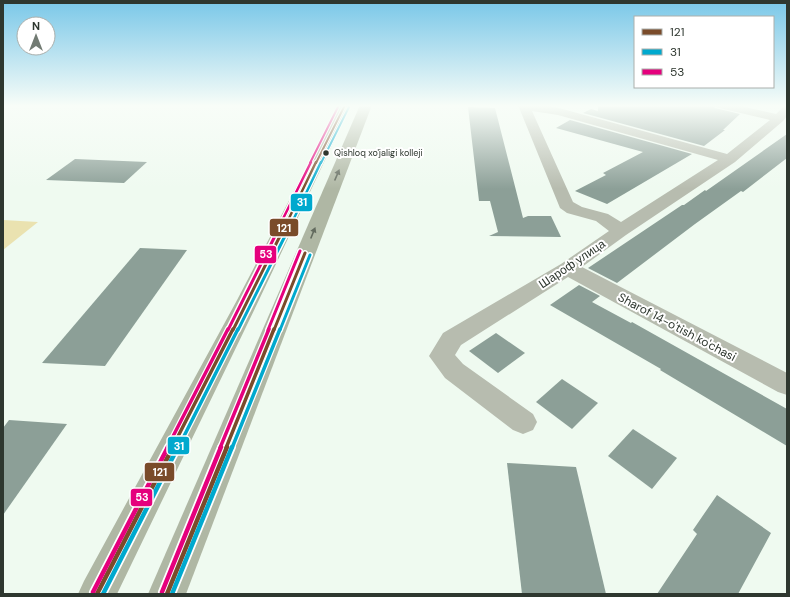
<svg xmlns="http://www.w3.org/2000/svg" width="790" height="597" viewBox="0 0 790 597" font-family="'DM Sans',sans-serif">
  <style>
    .green { fill: #eae2b0 }
    .building { fill: #8c9f97 }
    .lines { fill: none; stroke-linecap: round; stroke-linejoin: round }
    .street { fill: #b7bcaf; fill-rule: evenodd }
    .highway { fill: #afb7a4; fill-rule: evenodd }
    .bus-1-far4-casing { stroke: #fff; stroke-width: 4 }
    .bus-1-far3-casing { stroke: #fff; stroke-width: 5 }
    .bus-1-far2-casing { stroke: #fff; stroke-width: 6 }
    .bus-1-far1-casing { stroke: #fff; stroke-width: 6 }
    .bus-1-casing { stroke: #fff; stroke-width: 8 }
    .bus-2-far4-casing { stroke: #fff; stroke-width: 4 }
    .bus-2-far3-casing { stroke: #fff; stroke-width: 5 }
    .bus-2-far2-casing { stroke: #fff; stroke-width: 6 }
    .bus-2-far1-casing { stroke: #fff; stroke-width: 6 }
    .bus-2-casing { stroke: #fff; stroke-width: 8 }
    .bus-3-far4-casing { stroke: #fff; stroke-width: 4 }
    .bus-3-far3-casing { stroke: #fff; stroke-width: 5 }
    .bus-3-far2-casing { stroke: #fff; stroke-width: 6 }
    .bus-3-far1-casing { stroke: #fff; stroke-width: 6 }
    .bus-3-casing { stroke: #fff; stroke-width: 8 }
    .bus-1-far4 { stroke: #7a4b2a; stroke-width: 2 }
    .bus-1-far3 { stroke: #7a4b2a; stroke-width: 2.5 }
    .bus-1-far2 { stroke: #7a4b2a; stroke-width: 3 }
    .bus-1-far1 { stroke: #7a4b2a; stroke-width: 3.5 }
    .bus-1 { stroke: #7a4b2a; stroke-width: 4.5 }
    .bus-2-far4 { stroke: #00a9ce; stroke-width: 2 }
    .bus-2-far3 { stroke: #00a9ce; stroke-width: 2.5 }
    .bus-2-far2 { stroke: #00a9ce; stroke-width: 3 }
    .bus-2-far1 { stroke: #00a9ce; stroke-width: 3.5 }
    .bus-2 { stroke: #00a9ce; stroke-width: 4.5 }
    .bus-3-far4 { stroke: #e5007d; stroke-width: 2 }
    .bus-3-far3 { stroke: #e5007d; stroke-width: 2.5 }
    .bus-3-far2 { stroke: #e5007d; stroke-width: 3 }
    .bus-3-far1 { stroke: #e5007d; stroke-width: 3.5 }
    .bus-3 { stroke: #e5007d; stroke-width: 4.5 }
    .oneway { fill: #626a5e }
    .bus-dot { fill: #2e372f; stroke: #fff; stroke-width: 1.5 }
    .labels { text-anchor: middle; dominant-baseline: central; stroke-width: 4; stroke-linejoin: round; paint-order: stroke }
    .far-bus-label { font-size: 9px; fill: #2e372f; stroke: #fff; text-anchor: start }
    .street-label { font-size: 12px; fill: #2e372f; stroke: #fff }
    .line-badge { stroke: #fff; stroke-width: 1.5 }
    .badge-label { font-size: 11px; text-anchor: middle; font-weight: bold; fill: #fff }
  </style>
  <rect width="100%" height="100%" fill="#effaf0"/>
  <polygon class="green" points="3,220 38,222 3,250"/>
  <g class="building">
    <polygon points="598,105 712,105 715,108 740,114 723,130 725,130 704,146 583,113 591,109 598,111"/>
    <polygon points="468,107 495,108 523,218 528,216 551,216 561,237 489,236 498,232 490,201 479,201"/>
    <polygon points="570,120 692,154 607,204 575,191 606,175 603,173 643,152 556,128"/>
    <polygon points="787,134 787,158 743,192 741,191 695,224 617,283 588,268 682,205 684,205 705,190 706,191"/>
    <polygon points="75,159 147,162 124,183 46,180"/>
    <polygon points="140,248 187,250 105,366 42,363"/>
    <polygon points="579,285 600,296 592,302 631,323 632,322 787,409 787,446 660,370 661,369 550,305"/>
    <polygon points="496,333 525,353 498,373 469,351"/>
    <polygon points="562,379 598,403 572,429 536,402"/>
    <polygon points="9,420 67,424 3,515 3,428"/>
    <polygon points="633,429 677,458 652,489 608,456"/>
    <polygon points="507,463 576,467 606,594 522,594"/>
    <polygon points="717,495 771,533 738,594 657,594 697,534 693,530"/>
  </g>
  <g class="lines">
    <path class="street" d="M518 105H539L559 108 727 154 770 120 715 107 713 105H736L776 114 783 107 787 105V116L783 121 735 162 626 235 582 267 787 373V395L778 392 568 277 461 345 455 355 463 364 533 414 537 422 533 430 523 434 513 430 445 378 429 356 443 333 561 264 609 231 596 221 567 213 560 208ZM532 111 558 115 718 160 621 222 608 214 582 207 573 202Z"/>
    <g class="highway">
      <polygon points="339,105 351,105 258,302 117,594 78,594 84,581 236,302"/>
      <polygon points="360,105 372,105 186,594 148,594"/>
    </g>
    <g class="bus-1-far4-casing">
      <polyline id="bus-1-far4" points="316,163 345,105"/>
    </g>
    <g class="bus-1-far3-casing">
      <polyline id="bus-1-far3" points="280,237 316,162"/>
    </g>
    <g class="bus-1-far2-casing">
      <g id="bus-1-far2">
        <polyline points="233,330 280,236"/>
        <polyline points="274,330 305,253"/>
      </g>
    </g>
    <g class="bus-1-far1-casing">
      <g id="bus-1-far1">
        <polyline points="172,448 233,329"/>
        <polyline points="226,448 274,329"/>
      </g>
    </g>
    <g class="bus-1-casing">
      <g id="bus-1">
        <polyline points="97,594 173,447"/>
        <polyline points="167,594 227,447"/>
      </g>
    </g>
    <g class="bus-2-far4-casing">
      <polyline id="bus-2-far4" points="321,163 349,107"/>
    </g>
    <g class="bus-2-far3-casing">
      <polyline id="bus-2-far3" points="285,237 321,162"/>
    </g>
    <g class="bus-2-far2-casing">
      <g id="bus-2-far2">
        <polyline points="238,330 285,236"/>
        <polyline points="280,330 310,255"/>
      </g>
    </g>
    <g class="bus-2-far1-casing">
      <g id="bus-2-far1">
        <polyline points="178,448 238,329"/>
        <polyline points="232,448 280,329"/>
      </g>
    </g>
    <g class="bus-2-casing">
      <g id="bus-2">
        <polyline points="103,594 178,447"/>
        <polyline points="172,594 232,447"/>
      </g>
    </g>
    <g class="bus-3-far4-casing">
      <polyline id="bus-3-far4" points="310,163 339,105"/>
    </g>
    <g class="bus-3-far3-casing">
      <polyline id="bus-3-far3" points="274,237 311,162"/>
    </g>
    <g class="bus-3-far2-casing">
      <g id="bus-3-far2">
        <polyline points="228,330 275,236"/>
        <polyline points="268,330 300,251"/>
      </g>
    </g>
    <g class="bus-3-far1-casing">
      <g id="bus-3-far1">
        <polyline points="167,448 228,329"/>
        <polyline points="220,448 269,329"/>
      </g>
    </g>
    <g class="bus-3-casing">
      <g id="bus-3">
        <polyline points="93,592 168,447"/>
        <polyline points="162,592 221,447"/>
      </g>
    </g>
    <use href="#bus-1-far4" class="bus-1-far4"/>
    <use href="#bus-1-far3" class="bus-1-far3"/>
    <use href="#bus-1-far2" class="bus-1-far2"/>
    <use href="#bus-1-far1" class="bus-1-far1"/>
    <use href="#bus-1" class="bus-1"/>
    <use href="#bus-2-far4" class="bus-2-far4"/>
    <use href="#bus-2-far3" class="bus-2-far3"/>
    <use href="#bus-2-far2" class="bus-2-far2"/>
    <use href="#bus-2-far1" class="bus-2-far1"/>
    <use href="#bus-2" class="bus-2"/>
    <use href="#bus-3-far4" class="bus-3-far4"/>
    <use href="#bus-3-far3" class="bus-3-far3"/>
    <use href="#bus-3-far2" class="bus-3-far2"/>
    <use href="#bus-3-far1" class="bus-3-far1"/>
    <use href="#bus-3" class="bus-3"/>
  </g>
  <defs><path id="oneway-solid" d="M-6-.8H1V-3.2L6.5 0L1 3.2V.8H-6Z"/></defs>
  <g class="oneway">
    <use href="#oneway-solid" transform="translate(337 175) rotate(-67)"/>
    <use href="#oneway-solid" transform="translate(313 233) rotate(-68)"/>
  </g>
  <linearGradient id="sky" x2="0" y2="1"><stop stop-color="#79c7e8"/><stop offset="0.56" stop-color="#f8fdf8"/><stop offset="1" stop-color="#f8fdf8" stop-opacity="0"/></linearGradient>
  <rect width="790" height="189" fill="url(#sky)"/>
  <circle class="bus-dot" cx="326" cy="153" r="3.5"/>
  <g class="labels">
    <g class="far-bus-label">
      <text x="334" y="153">Qishloq xo'jaligi kolleji</text>
    </g>
    <g class="street-label">
      <text transform="translate(572 264) rotate(-34)">Шароф улица</text>
      <text transform="translate(677 327) rotate(28)">Sharof 14-o'tish ko'chasi</text>
    </g>
  </g>
  <g class="line-badge">
    <rect x="290" y="193" width="23" height="19" rx="4" fill="#00a9ce"/>
    <rect x="269" y="218" width="30" height="19" rx="4" fill="#7a4b2a"/>
    <rect x="254" y="245" width="23" height="19" rx="4" fill="#e5007d"/>
    <rect x="167" y="436" width="23" height="19" rx="4" fill="#00a9ce"/>
    <rect x="144" y="462" width="31" height="20" rx="4" fill="#7a4b2a"/>
    <rect x="130" y="488" width="23" height="19" rx="4" fill="#e5007d"/>
  </g>
  <g class="badge-label">
    <text x="302" y="206">31</text>
    <text x="284" y="232">121</text>
    <text x="266" y="258">53</text>
    <text x="179" y="450">31</text>
    <text x="160" y="476">121</text>
    <text x="142" y="501">53</text>
  </g>
  <rect width="790" height="597" fill="none" stroke="#2e372f" stroke-width="8"/>
  <rect x="634" y="16" width="140" height="72" fill="#ffffff" stroke="#abafac"/>
  <rect x="642" y="29" width="20" height="6" fill="#7a4b2a" stroke="#abafac"/>
  <text x="670" y="36" font-size="12" fill="#2e372f">121</text>
  <rect x="642" y="49" width="20" height="6" fill="#00a9ce" stroke="#abafac"/>
  <text x="670" y="56" font-size="12" fill="#2e372f">31</text>
  <rect x="642" y="69" width="20" height="6" fill="#e5007d" stroke="#abafac"/>
  <text x="670" y="76" font-size="12" fill="#2e372f">53</text>
  <g transform="translate(36 36)"><circle r="19" fill="#ffffff" stroke="#abafac"/>
  <path d="M0-3L7 15L0 10L-7 15Z" fill="#727b73"/>
  <text y="-6" font-size="11" font-weight="bold" text-anchor="middle" fill="#2e372f">N</text>
  </g>
</svg>
